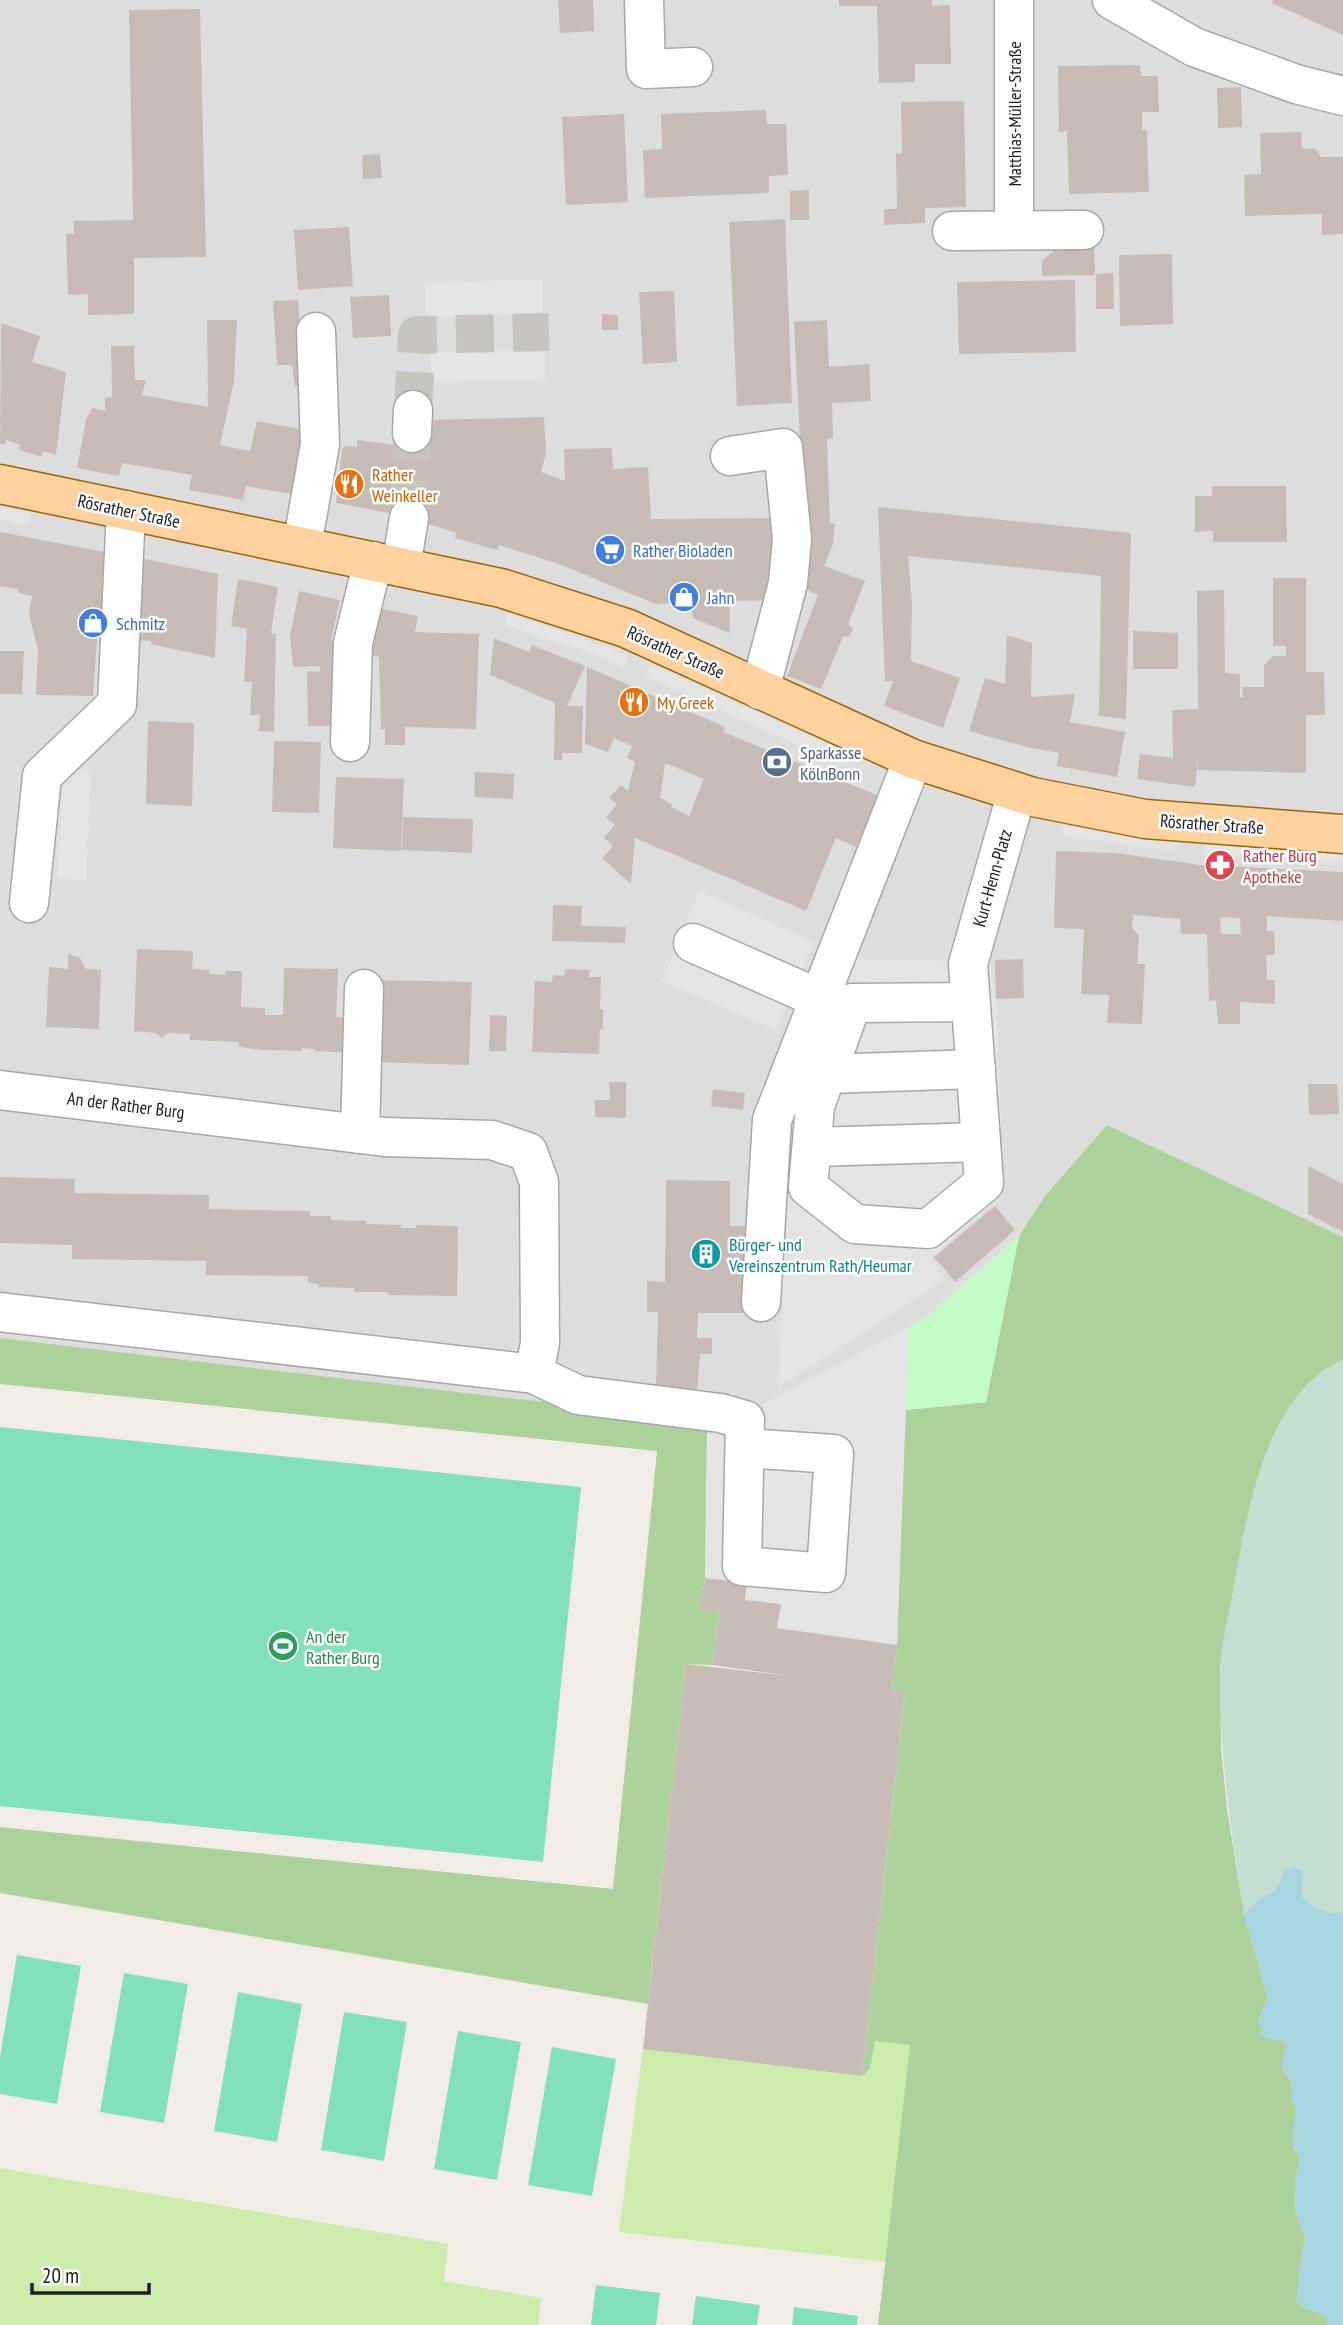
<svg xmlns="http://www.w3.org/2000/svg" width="1343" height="2325" viewBox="0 0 1343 2325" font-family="'PT Sans Narrow',sans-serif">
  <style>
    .residential { fill: #dedddd }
    .grass { fill: #cdecab }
    .forest { fill: #acd19a }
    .wetland { fill: #c3dfd1 }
    .park { fill: #c3fbc6 }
    .pitch { fill: #83e1ba }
    .parking { fill: #e4e4e4 }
    .water { fill: #a6d4df }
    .building { fill: #c6bcb5; fill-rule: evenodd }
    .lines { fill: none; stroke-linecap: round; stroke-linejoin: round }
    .minor-tunnel { stroke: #c7c4be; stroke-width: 38; stroke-dasharray: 38 19; stroke-linecap: butt }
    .minor-casing { stroke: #a7a7a7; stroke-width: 41 }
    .major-casing { stroke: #9c6400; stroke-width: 41 }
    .minor { stroke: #fff; stroke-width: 38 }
    .major { stroke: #fed29e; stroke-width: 38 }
    .labels { text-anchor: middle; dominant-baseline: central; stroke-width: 5; stroke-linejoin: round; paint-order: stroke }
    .street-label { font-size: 18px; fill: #202020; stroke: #fff }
    .food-label { font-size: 18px; fill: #c56008; stroke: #fff; text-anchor: start }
    .shop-label { font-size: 18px; fill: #366cbe; stroke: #fff; text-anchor: start }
    .service-label { font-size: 18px; fill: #4e5e75; stroke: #fff; text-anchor: start }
    .health-label { font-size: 18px; fill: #be3a42; stroke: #fff; text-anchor: start }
    .culture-label { font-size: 18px; fill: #0d838f; stroke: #fff; text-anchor: start }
    .leisure-label { font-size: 18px; fill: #27864d; stroke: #fff; text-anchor: start }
  </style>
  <rect width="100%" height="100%" fill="#f1ede6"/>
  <polygon class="residential" points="0,0 1343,0 1343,1237 1107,1125 1045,1196 1019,1236 922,1321 707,1434 715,1415 516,1399 0,1338"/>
  <g class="grass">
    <polygon points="875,2041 910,2045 886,2262 619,2232 643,2049 861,2076 870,2069"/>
    <polygon points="0,2168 448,2244 444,2281 541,2298 538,2325 0,2325"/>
  </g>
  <g class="forest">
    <polygon points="1107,1125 1343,1237 1343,1360 1335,1364 1281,1422 1261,1468 1243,1537 1220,1667 1221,1748 1227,1809 1244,1914 1268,1998 1261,2013 1264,2029 1260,2036 1287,2042 1282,2067 1292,2085 1292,2102 1296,2106 1294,2149 1300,2157 1296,2178 1295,2212 1305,2236 1296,2302 1306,2309 1327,2316 1327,2325 878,2325 910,2045 875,2041 870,2069 862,2076 905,1692 891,1690 897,1645 905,1410 986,1402 1019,1236 1045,1196"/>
    <polygon points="0,1338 516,1399 716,1415 707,1434 705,1577 701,1609 720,1612 712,1665 686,1664 648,2004 0,1893 0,1827 613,1889 657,1451 0,1384"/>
  </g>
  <path class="wetland" d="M1343 1360V1912C1326 1915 1314 1908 1302 1897L1303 1872 1284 1871 1276 1890 1259 1899 1244 1914C1231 1833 1219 1753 1220 1671 1221 1645 1228 1617 1233 1592 1246 1518 1264 1393 1343 1360Z"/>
  <polygon class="park" points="1019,1236 986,1402 905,1410 909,1327 922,1321"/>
  <g class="pitch">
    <polygon points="0,1427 581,1487 543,1862 0,1806"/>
    <polygon points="17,1955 81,1966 57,2104 0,2094 0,2057"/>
    <polygon points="124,1973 188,1984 164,2123 100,2112"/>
    <polygon points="238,1992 302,2004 277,2142 214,2131"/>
    <polygon points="344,2012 407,2022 384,2161 321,2150"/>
    <polygon points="458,2031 521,2042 497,2180 434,2169"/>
    <polygon points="552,2047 616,2059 592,2196 528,2185"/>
    <polygon points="596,2285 660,2293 656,2325 591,2325"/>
    <polygon points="696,2296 760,2305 757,2325 692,2325"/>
    <polygon points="794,2307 858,2316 857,2325 792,2325"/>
  </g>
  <g class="parking">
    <polygon points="542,279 543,313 426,317 425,284"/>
    <polygon points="545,350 545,379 431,381 430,352"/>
    <polygon points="0,507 31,514 28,525 0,519"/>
    <polygon points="507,613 629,655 624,667 592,653 504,625"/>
    <polygon points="651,664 851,755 846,767 645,676"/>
    <polygon points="63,768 91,770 86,880 58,878"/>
    <polygon points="1061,825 1178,842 1177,851 1061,835"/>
    <polygon points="1203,844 1343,853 1343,863 1202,854"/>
    <polygon points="699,891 814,942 776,1030 662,981"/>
    <polygon points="850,959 990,962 997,1010 1003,1195 931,1258 945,1279 779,1387 787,1133"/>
    <polygon points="909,1327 897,1645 777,1628 780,1605 745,1600 747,1583 705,1578 707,1434"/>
  </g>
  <path class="water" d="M1294 1867 1303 1872 1302 1897C1314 1908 1326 1915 1343 1912V2325H1327L1326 2316 1306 2309 1296 2302 1305 2236 1295 2212 1296 2178 1300 2157C1287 2140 1295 2126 1296 2106L1292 2102V2085L1282 2067 1286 2042 1260 2036 1264 2029 1257 2023 1268 1998 1244 1914 1259 1899 1276 1890 1284 1871Z"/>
  <g class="building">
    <polygon points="558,0 593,0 594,31 560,33"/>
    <polygon points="839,0 932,0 932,6 950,5 951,64 915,64 915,82 879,83 877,6 839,6"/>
    <polygon points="1273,0 1343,0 1343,35 1272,3"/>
    <polygon points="200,9 206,257 134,258 134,314 88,315 88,294 68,295 66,234 74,234 74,221 133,220 129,10"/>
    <polygon points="1140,65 1141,76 1158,76 1159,112 1142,112 1142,130 1147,130 1149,192 1069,194 1067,131 1059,132 1058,66"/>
    <polygon points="1241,87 1242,127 1218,128 1217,88"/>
    <polygon points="964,101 966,207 925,208 925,223 884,225 884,209 897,209 896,153 902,154 901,102"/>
    <polygon points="766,110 767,124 786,124 788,175 769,176 769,193 645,198 643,150 662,149 661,114"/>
    <polygon points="624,114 628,202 566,205 562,117"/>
    <polygon points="1301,132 1302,149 1315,148 1321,157 1343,157 1343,234 1322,235 1322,214 1245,216 1244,175 1261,174 1260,133"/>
    <polygon points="380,154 382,178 363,179 362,155"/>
    <polygon points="809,190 809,220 790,220 790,191"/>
    <polygon points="785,219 792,403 737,406 729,222"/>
    <polygon points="349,227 353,286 298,290 294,230"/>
    <polygon points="1065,241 1094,241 1095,275 1042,276 1042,261"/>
    <polygon points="1172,254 1173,324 1120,326 1119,255"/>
    <polygon points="1113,273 1114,309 1096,309 1096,274"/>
    <polygon points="1075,280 1076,352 959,354 957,282"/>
    <polygon points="674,291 677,362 643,364 639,292"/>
    <polygon points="389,295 391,336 353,338 350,297"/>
    <polygon points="298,300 304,385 295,386 292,365 277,365 273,301"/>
    <polygon points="602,314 618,315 618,330 602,330"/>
    <polygon points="207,320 237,320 234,381 220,445 250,451 257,421 310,431 298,495 246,486 243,500 189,490 192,475 122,463 119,476 77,468 86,420 92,408 105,411 105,398 112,397 111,346 134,346 135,380 146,380 142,395 208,407"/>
    <polygon points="827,320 829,367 869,364 871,401 832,403 833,438 827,439 830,523 835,524 833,544 824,566 865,581 848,624 853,629 852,632 850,636 843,637 821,689 787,676 818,595 801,587 800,440 794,322"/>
    <polygon points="1,323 40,336 32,362 66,372 56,455 43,451 41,457 19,450 20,445 6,440 5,445 0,444"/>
    <polygon points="544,417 546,453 541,472 565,481 564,449 612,448 613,469 648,467 651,519 784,518 779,600 729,601 730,633 693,618 690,602 656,604 559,564 499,545 497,550 455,538 456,533 405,516 336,503 342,449 345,446 357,447 357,440 405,446 412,433 431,438 432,420"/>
    <polygon points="1212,486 1286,486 1287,542 1213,542 1213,531 1195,532 1195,496 1212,496"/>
    <polygon points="878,507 1131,533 1126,719 1099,716 1101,576 908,556 912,603 911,661 960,678 943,728 884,706 893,681 885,681"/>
    <polygon points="0,532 109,553 107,627 98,625 93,696 36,695 38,650 29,614 32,596 18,593 19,589 0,586"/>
    <polygon points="135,557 218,574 215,658 151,644 151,641 133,640"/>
    <polygon points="1273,578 1306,578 1306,672 1324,672 1325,715 1306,715 1306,773 1198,770 1198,761 1195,787 1137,779 1140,754 1173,758 1172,710 1198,709 1197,591 1224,590 1225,673 1240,674 1240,697 1243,697 1242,687 1264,687 1264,665 1273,656 1286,656 1286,646 1273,646"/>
    <polygon points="238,579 278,587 271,633 276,634 274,732 259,731 260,715 250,715 252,682 244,682 247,629 231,626"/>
    <polygon points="299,591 340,600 331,641 339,641 336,726 308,726 307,671 320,672 320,666 293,667 290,636"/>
    <polygon points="378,608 418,616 415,632 479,634 476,729 405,727 405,745 385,745 385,729 381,729 379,657 368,654"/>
    <polygon points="1133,631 1178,633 1178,669 1133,669"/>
    <polygon points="1007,635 1032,643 1031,697 1075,694 1070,722 1125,732 1117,777 1057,766 1059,753 1031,748 969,731 985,678 1005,684"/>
    <polygon points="494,638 529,652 532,645 585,666 567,706 583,706 582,753 562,753 562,760 554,760 555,703 490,675"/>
    <polygon points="0,651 24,651 22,694 0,694"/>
    <path d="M587 667 725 727 723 732 879 796 856 847 836 838 806 911 635 838 631 884 602 858 613 846 604 838 615 825 606 817 617 804 609 798 621 785 628 791 635 762 627 758 632 746 614 738 608 752 585 744ZM665 763 704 779 689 816 671 807 672 804 660 798Z"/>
    <polygon points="148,721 194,723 192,806 146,804"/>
    <polygon points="274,741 321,742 319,813 272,812"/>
    <polygon points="475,772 514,774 513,799 474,797"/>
    <polygon points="336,777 404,779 401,851 333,848"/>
    <polygon points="403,817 473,819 472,853 402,850"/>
    <path d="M1056 851 1115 853 1201 865 1343 872V921L1267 916V931H1274L1275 955H1266L1267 980H1275V1004L1240 1002V1024H1218L1216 1000 1209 1001 1207 934H1181L1180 919 1133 915 1132 928 1139 936 1137 964H1145L1142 1024 1107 1023 1109 995 1081 994 1084 929 1054 928ZM1220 917 1240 918 1241 934H1221Z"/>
    <polygon points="553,905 582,906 581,926 626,927 625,943 552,941"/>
    <polygon points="137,949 193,951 192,969 209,970 209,974 225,975 226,971 242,971 241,1007 265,1008 265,1015 283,1015 284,968 338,969 336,1017 354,1018 352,1053 315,1051 315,1049 302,1048 302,1051 264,1050 239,1047 239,1042 190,1040 190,1034 168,1033 162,1038 156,1033 134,1031"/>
    <polygon points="68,954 80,958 86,969 101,970 99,1029 46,1027 49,967 68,969"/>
    <polygon points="1023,959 1024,998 996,999 995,960"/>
    <polygon points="565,969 590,970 589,977 601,977 600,1009 603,1009 603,1029 600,1029 599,1054 532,1052 535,981 552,982 553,975 564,976"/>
    <polygon points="373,980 472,982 469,1065 371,1062"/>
    <polygon points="490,1015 507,1016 506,1051 489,1051"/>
    <polygon points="609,1082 626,1082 626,1118 595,1117 595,1100 610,1100"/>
    <polygon points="1308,1084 1337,1084 1339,1114 1309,1115"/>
    <polygon points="713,1089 745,1093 743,1110 711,1106"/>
    <polygon points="1308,1166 1343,1184 1343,1232 1308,1214"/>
    <polygon points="0,1177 75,1179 74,1193 209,1195 209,1209 310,1211 310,1216 331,1216 331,1220 366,1221 366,1224 401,1225 401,1228 416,1228 416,1225 458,1226 457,1296 388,1295 388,1292 354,1292 354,1288 318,1287 319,1284 308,1283 308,1276 206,1275 206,1261 72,1259 72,1245 0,1243"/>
    <polygon points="666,1180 730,1181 730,1226 747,1226 747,1313 698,1313 697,1338 712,1338 712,1354 700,1354 697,1393 656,1388 658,1312 647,1312 647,1281 665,1282"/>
    <polygon points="995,1206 1015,1230 955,1282 934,1257"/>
    <polygon points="705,1578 747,1583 745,1600 781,1604 777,1628 897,1645 891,1690 905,1692 862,2076 643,2049 686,1664 790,1676 712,1665 720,1612 700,1610"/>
  </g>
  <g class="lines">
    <g class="minor-tunnel">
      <polyline points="413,410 417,335 549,332"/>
      <polyline points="409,518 412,433"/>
    </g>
    <g class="minor-casing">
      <g id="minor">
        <polyline points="644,0 646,69 693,67"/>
        <polyline points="1014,0 1014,229"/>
        <polyline points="1112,0 1194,47 1296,84 1343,96"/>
        <polyline points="952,231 1084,230"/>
        <polyline points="412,433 413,410"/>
        <polyline points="730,456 783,448 792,539 788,583 760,690"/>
        <polyline points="302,546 320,444 316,332"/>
        <polyline points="401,567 409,518"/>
        <polyline points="350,742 353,643 373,561"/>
        <polyline points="29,903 42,776 117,704 126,510"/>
        <polyline points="693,943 820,999"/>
        <polyline points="971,1002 852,1003 815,1106 808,1187 855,1224 928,1229 984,1183 968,964 1017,792"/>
        <polyline points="826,1074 976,1069"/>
        <polyline points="0,1090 385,1137 492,1140 528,1152 539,1182 540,1343 534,1374"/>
        <polyline points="360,1134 364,989"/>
        <polyline points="812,1147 981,1142"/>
        <polyline points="761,1302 772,1120 913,759"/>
        <polyline points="0,1312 534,1374 578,1395 720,1413 745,1420 742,1566 826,1573 834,1454 745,1448"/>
      </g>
    </g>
    <g class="major-casing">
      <polyline id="major" points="0,484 501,588 626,628 913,759 1033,797 1145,819 1343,834"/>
    </g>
    <use href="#minor" class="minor"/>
    <use href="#major" class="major"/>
  </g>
  <defs>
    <g id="restaurant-disc" transform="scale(1.575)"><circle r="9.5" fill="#e8710a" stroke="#fff"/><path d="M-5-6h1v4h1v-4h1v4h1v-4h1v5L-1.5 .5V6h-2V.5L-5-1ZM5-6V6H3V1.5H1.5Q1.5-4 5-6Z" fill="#fff"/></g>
    <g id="supermarket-disc" transform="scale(1.575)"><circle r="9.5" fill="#3f7fe0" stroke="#fff"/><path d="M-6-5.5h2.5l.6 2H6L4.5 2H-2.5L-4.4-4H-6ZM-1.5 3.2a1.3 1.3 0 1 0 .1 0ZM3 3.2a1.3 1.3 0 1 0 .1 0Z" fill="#fff"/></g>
    <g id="shop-disc" transform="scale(1.575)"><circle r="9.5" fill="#3f7fe0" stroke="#fff"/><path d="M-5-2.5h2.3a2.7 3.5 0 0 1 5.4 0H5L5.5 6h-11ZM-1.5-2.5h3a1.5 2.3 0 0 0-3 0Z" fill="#fff"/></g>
    <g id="bank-disc" transform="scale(1.575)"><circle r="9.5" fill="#5c6f8a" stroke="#fff"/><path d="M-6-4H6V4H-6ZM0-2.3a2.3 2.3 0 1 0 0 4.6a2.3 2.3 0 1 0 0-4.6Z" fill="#fff"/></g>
    <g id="pharmacy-disc" transform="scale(1.575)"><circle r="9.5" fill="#e0444e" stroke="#fff"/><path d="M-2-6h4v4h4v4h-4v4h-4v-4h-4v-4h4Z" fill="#fff"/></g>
    <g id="building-disc" transform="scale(1.575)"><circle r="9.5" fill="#0f9aa8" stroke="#fff"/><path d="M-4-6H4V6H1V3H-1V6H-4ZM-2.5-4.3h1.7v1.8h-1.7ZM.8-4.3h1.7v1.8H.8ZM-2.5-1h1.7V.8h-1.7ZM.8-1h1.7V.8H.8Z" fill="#fff"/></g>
    <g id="stadium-disc" transform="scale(1.575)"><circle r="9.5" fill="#2e9e5b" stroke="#fff"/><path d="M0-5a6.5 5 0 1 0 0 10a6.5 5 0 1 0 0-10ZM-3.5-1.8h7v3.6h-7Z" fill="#fff"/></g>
  </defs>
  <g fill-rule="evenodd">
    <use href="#restaurant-disc" x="349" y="484"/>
    <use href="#supermarket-disc" x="610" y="550"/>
    <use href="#shop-disc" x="684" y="597"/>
    <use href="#shop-disc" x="93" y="623"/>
    <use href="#restaurant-disc" x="634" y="702"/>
    <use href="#bank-disc" x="777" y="762"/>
    <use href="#pharmacy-disc" x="1220" y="865"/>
    <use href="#building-disc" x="706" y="1254"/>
    <use href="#stadium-disc" x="283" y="1646"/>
  </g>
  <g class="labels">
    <g class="street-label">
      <text transform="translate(1014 114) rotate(-90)">Matthias-Müller-Straße</text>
      <text transform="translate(129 511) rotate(12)">Rösrather Straße</text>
      <text transform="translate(676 652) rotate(24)">Rösrather Straße</text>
      <text transform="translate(1212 824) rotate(4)">Rösrather Straße</text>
      <text transform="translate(992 878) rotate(-74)">Kurt-Henn-Platz</text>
      <text transform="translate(126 1105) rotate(7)">An der Rather Burg</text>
    </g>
    <g class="food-label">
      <text x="372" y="474">Rather<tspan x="372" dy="21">Weinkeller</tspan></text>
      <text x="657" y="702">My Greek</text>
    </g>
    <g class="shop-label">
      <text x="633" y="550">Rather Bioladen</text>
      <text x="707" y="597">Jahn</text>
      <text x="116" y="623">Schmitz</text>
    </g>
    <g class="service-label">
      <text x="800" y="752">Sparkasse<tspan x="800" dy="21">KölnBonn</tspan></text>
    </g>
    <g class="health-label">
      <text x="1243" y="855">Rather Burg<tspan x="1243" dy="21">Apotheke</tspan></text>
    </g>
    <g class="culture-label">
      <text x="729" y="1244">Bürger- und<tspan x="729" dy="21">Vereinszentrum Rath/Heumar</tspan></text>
    </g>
    <g class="leisure-label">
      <text x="306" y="1636">An der<tspan x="306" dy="21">Rather Burg</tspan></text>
    </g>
  </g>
  <path d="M32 2283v10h117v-10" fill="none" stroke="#202020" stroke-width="3.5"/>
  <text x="42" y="2283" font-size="21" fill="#202020" stroke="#ffffff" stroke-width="5" paint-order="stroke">20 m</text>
</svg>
